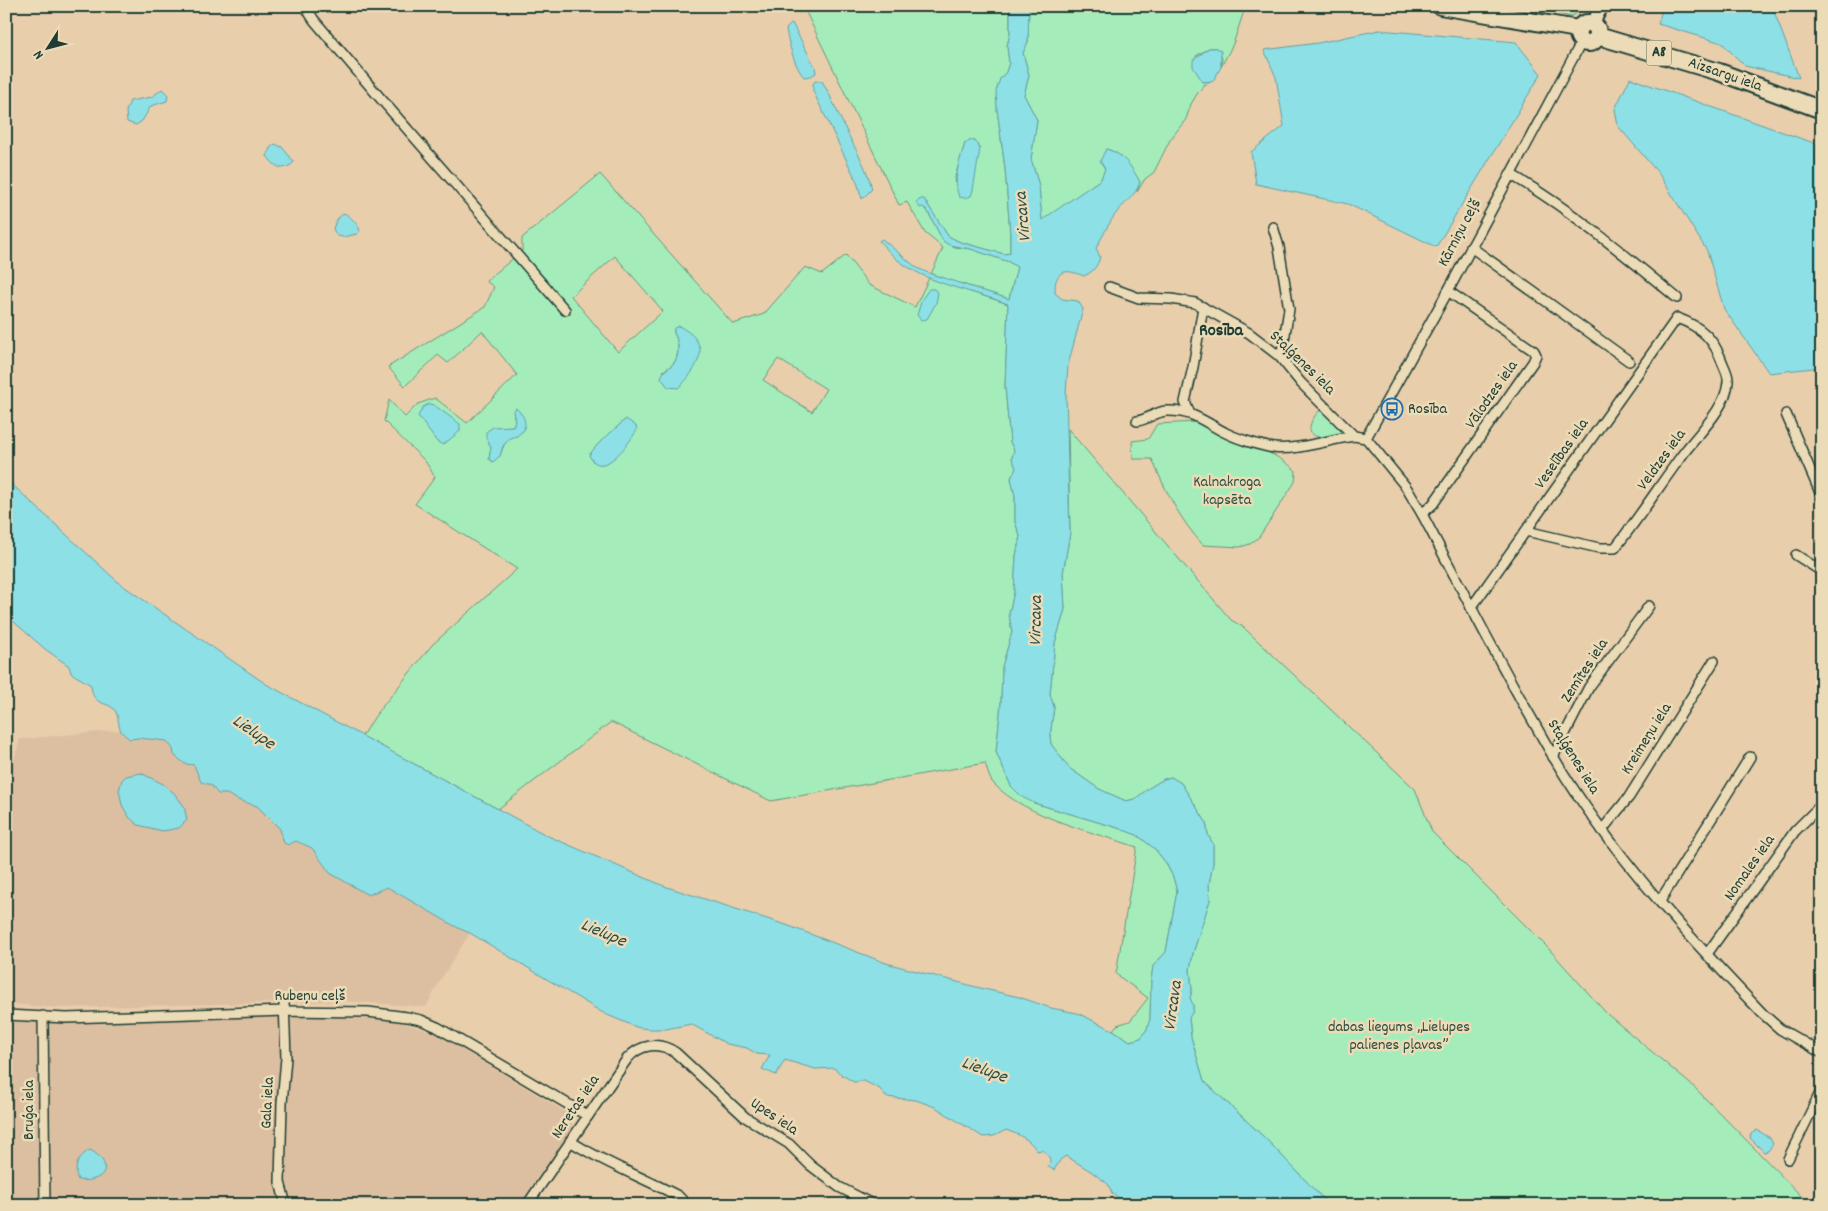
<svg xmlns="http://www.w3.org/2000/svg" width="1828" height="1211" viewBox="0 0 1828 1211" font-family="Dekko,sans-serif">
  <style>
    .built { fill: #dcbfa0 }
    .green { fill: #a4edbb; stroke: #629578; fill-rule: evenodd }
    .water { fill: #8ee0e7; stroke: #629f9f }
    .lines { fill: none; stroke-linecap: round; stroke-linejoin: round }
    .street-casing { stroke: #1f3d34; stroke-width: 12 }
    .secondary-casing { stroke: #1f3d34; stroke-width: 16 }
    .highway-casing { stroke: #1f3d34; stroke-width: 20 }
    .street { stroke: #ecdbb7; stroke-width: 9 }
    .secondary { stroke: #ecdbb7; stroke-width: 12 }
    .highway { stroke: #ecdbb7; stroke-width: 16 }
    .labels { text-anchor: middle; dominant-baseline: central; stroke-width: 5; stroke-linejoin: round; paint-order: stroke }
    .shield { fill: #ecdbb7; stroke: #5c6c5b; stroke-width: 1 }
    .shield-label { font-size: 15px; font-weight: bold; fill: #1f3d34 }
    .street-label { font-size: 16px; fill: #1f3d34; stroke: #ecdbb7 }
    .poi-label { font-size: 16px; fill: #1f3d34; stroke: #ecdbb7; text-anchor: start }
    .park-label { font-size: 16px; fill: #2c4f42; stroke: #ecdbb7 }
    .water-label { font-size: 18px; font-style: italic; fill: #2a4d46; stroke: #ecdbb7 }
    .neighbourhood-label { font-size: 18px; font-weight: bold; fill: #1f3d34; stroke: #ecdbb7 }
  </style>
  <rect width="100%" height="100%" fill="#e9ceac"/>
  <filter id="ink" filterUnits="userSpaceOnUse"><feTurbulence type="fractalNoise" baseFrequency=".02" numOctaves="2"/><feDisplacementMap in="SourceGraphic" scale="10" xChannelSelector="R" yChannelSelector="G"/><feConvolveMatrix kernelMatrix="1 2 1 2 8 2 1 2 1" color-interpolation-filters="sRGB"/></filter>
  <g filter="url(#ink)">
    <g class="built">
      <polygon points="120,730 130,739 139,738 167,741 173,749 174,755 185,764 194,765 201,782 211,785 218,794 227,794 238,800 257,806 280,829 284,843 288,845 296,841 312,848 323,865 387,887 458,928 470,933 440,981 426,1007 343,1001 59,1008 6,1004 6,764 13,763 20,739"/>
      <polygon points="342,1015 399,1022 434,1032 569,1114 573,1128 519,1205 6,1205 6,1022 110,1022"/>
    </g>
    <g class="green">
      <path d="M803 6H1010V34L1007 46 1009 63 1006 72 1000 79 997 109 1005 168 1010 233V253L1004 254 960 242 948 236 924 199 923 207 927 210 943 241 955 247 971 249 1009 262 1017 267 1009 299 931 274 943 248 925 233 907 202 899 205ZM972 140 976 142 956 187 955 177 965 143Z"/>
      <path d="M1029 6H1066L1073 9H1099L1198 7 1244 11 1233 44 1221 67 1222 58 1216 48H1209L1196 56 1203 82 1213 81 1204 85 1197 94 1191 104 1186 119 1170 140 1154 172 1145 179 1137 192 1140 182C1130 168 1124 153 1106 149L1105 169 1101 179 1042 221 1039 186 1031 159 1037 120 1024 95 1029 75 1023 53 1028 41Z"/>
      <polygon points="1536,6 1589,6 1570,17"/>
      <path d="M600 174 733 324 764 314 805 267 822 274 846 255 869 285 915 307 929 278 1008 304 1005 387 1010 442 1014 450 1012 458 1016 468 1011 478 1015 496V522L1020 536 1016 556 1014 592 1009 614 1012 632 1002 667 1001 704 996 752 1011 786 1034 803 1118 828 1137 835 1155 849 1166 863 1173 877 1177 891 1166 952 1153 966 1151 981 1150 1019 1147 1029 1141 1038 1130 1041 1113 1030 1117 1025 1130 1021 1148 998 1116 974 1137 847C1093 832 1026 817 994 784 989 779 987 769 985 763L771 801 611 722 498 809 362 736 378 712 432 645 517 569 415 504 435 477 425 461 384 421 389 400 405 417 418 404 435 398 467 423 517 375 482 331 448 363 438 355 405 386 388 367 485 307 494 287 486 281 522 251V238ZM615 256 663 311 618 352 571 296ZM679 326 678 388 663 371C666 369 671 366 673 364 680 356 679 341 674 333V329ZM778 359 826 389 812 412 763 380ZM513 411 524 430C509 441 506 436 500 456L489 459 491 447 505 427 513 426 515 421ZM626 419 593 462 590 455 599 443Z"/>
      <path d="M1319 411H1323L1345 433C1324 443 1295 438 1319 411Z"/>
      <path d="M1196 422C1206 428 1217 434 1228 438 1253 446 1276 452 1296 471L1295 482 1259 537 1250 544 1240 547 1203 545C1180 520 1165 490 1152 459H1133L1132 441 1148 439 1157 424Z"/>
      <polygon points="1068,429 1231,620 1243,627 1415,789 1432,832 1548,948 1607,1014 1695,1088 1810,1205 1329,1205 1266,1139 1204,1081 1191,1037 1189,1017 1193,1011 1193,1005 1190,998 1192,990 1190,969 1193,953 1210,900 1209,884 1213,863 1213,844 1208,835 1206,822 1181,783 1171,777 1164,779 1149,788 1135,799 1126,801 1099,789 1069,768 1051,744 1050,736 1054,707 1050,694 1055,643 1065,609 1063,573 1070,533"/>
    </g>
    <g class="water">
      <path d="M1010 6H1029L1028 42 1023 53 1029 75 1024 95 1037 120 1031 159 1039 186 1042 220 1101 179 1105 169 1100 161 1106 149C1123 153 1132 167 1140 182 1136 196 1122 204 1114 216 1107 226 1102 238 1096 248L1100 257C1097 267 1093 272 1084 276 1065 268 1054 270 1055 293L1062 299 1078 301 1083 309 1068 365 1066 393 1070 533 1063 573 1065 609 1055 643 1050 694 1054 707 1050 736 1051 744 1069 768 1099 789 1126 801 1135 799 1149 788 1164 779 1171 777 1181 783 1206 822 1208 835 1213 844V863L1209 884 1210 900 1193 953 1190 969 1192 990 1190 998 1193 1005V1011L1189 1018 1191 1037 1204 1081 1266 1139 1329 1205H1128L1112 1193 1108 1184 1092 1172 1066 1156 1061 1159 1054 1170 1048 1167C1053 1159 1048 1155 1042 1150L1037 1151C1029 1138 1019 1135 1006 1130L994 1136 983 1137 935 1107 916 1100 886 1097 880 1089 864 1081 854 1082 842 1075 834 1068 815 1069 785 1060 776 1075 762 1069 770 1055 757 1054 747 1048 727 1044 691 1024 666 1029H648L636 1027 605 1014 470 933 458 928 387 887 368 895 330 873 312 848 296 841 288 845 284 843 280 829 257 806 238 800 227 794H218L211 785 201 782 194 765 185 764 174 755 173 749 167 741 139 738 130 739C127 737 123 734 121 731 118 726 119 718 116 712 108 699 93 709 91 685L71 673 69 666 45 649 6 615V479L119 583 266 684 548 836 664 886 789 926 886 963 980 988 1019 997 1051 1008 1077 1013 1113 1030 1130 1041 1141 1038 1147 1029 1150 1019 1151 981 1153 966 1166 952 1177 891 1173 877 1166 863 1155 849 1137 835 1118 828 1034 803 1022 797 1011 786 996 752 1001 704 1002 667 1012 632 1009 614 1014 592 1016 556 1020 536 1015 522V496L1011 478 1016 468 1012 458 1014 450 1010 442 1005 387 1008 304C974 291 932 285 902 263 894 258 887 249 879 241L882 239 917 268 931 274 1009 299 1017 267 1009 262 971 249 949 245 943 241 927 210 923 207 920 208 916 202 921 199H924L948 236 960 242 1004 254 1010 253V233L1005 168 997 109 996 91 1000 79 1006 72 1009 63 1007 46 1010 34Z"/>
      <polygon points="1663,6 1772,6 1799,78 1745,66 1722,43 1658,24"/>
      <path d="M792 23 815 67 816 73 811 76 804 77C795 68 788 42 786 29Z"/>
      <polygon points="1379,30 1516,42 1541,74 1436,247 1348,204 1256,184 1251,152 1284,126 1276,77 1264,50 1318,43"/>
      <polygon points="1209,48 1216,48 1221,51 1221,67 1213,81 1203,82 1193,67 1193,60"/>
      <polygon points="1630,78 1822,146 1822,367 1769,373 1724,309 1707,251 1659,174 1618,126 1615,109"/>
      <path d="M815 81H822C831 96 837 112 845 128 855 149 867 167 872 189L862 199 857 182 813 91V84Z"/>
      <polygon points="162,89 168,95 167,101 151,106 142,121 136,125 127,122 126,111 130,101 152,97"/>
      <path d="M972 140 976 142 980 149 973 190 971 196 965 198 959 197C952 178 960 161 965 143Z"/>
      <path d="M275 144 282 147 294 162C283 173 275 167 267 156L270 148Z"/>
      <path d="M344 213C351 217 356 222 360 230L357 234 343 237 337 236 333 229 336 220Z"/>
      <polygon points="929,289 934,289 938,293 936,303 927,319 921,320 917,315 922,299"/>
      <path d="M679 326C688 331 699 338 700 350 701 362 687 381 678 388L668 387 661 378C664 368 668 370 674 363 680 355 679 341 674 333V328Z"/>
      <polygon points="429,404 434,405 460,424 460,431 443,445 437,442 418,416 423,407"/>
      <path d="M516 408C523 415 527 420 524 430L517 436 510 438 503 446 500 456 493 462 489 459 491 447 486 438V432L493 427 513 426 515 421 513 411Z"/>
      <path d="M626 419 636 426 637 430C629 443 602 482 589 455L599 443Z"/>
      <polygon points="141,773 163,784 174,793 184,806 187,820 179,828 163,831 138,825 129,817 122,805 119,790 122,780 126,776"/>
      <polygon points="1757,1130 1770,1138 1773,1144 1768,1151 1764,1152 1750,1138 1751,1134"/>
      <path d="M90 1150C115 1163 106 1184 78 1180 73 1168 78 1156 90 1150Z"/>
    </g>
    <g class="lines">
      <g class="street-casing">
        <g id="street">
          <polyline points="305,6 314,20 375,92 565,310"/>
          <path d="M1510 174C1570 209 1624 254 1677 298"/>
          <polyline points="1273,227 1279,247 1289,309 1282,353 1285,363"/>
          <polyline points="1471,247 1629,361"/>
          <path d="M1109 287 1139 298 1171 299 1195 303 1249 333 1279 356 1301 383 1354 436 1366 438 1406 487 1422 514C1456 578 1489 643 1525 707 1539 731 1552 756 1567 779 1622 865 1692 940 1763 1014L1780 1029 1822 1053"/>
          <polyline points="1190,414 1185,402 1193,367 1203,307"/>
          <polyline points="1786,414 1822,497"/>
          <path d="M1137 421C1147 420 1155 412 1166 411 1193 410 1204 422 1226 433 1238 439 1261 446 1274 448 1296 451 1331 439 1354 436"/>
          <polyline points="1366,438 1448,291 1582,41"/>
          <polyline points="1422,514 1433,504 1533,362 1536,355 1534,351 1448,291"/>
          <polyline points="1796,555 1818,569 1822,569"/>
          <path d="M1471 608 1677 318C1702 327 1714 339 1723 364 1725 369 1729 376 1728 382 1726 410 1695 436 1680 458 1658 488 1638 519 1615 548H1599L1526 531"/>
          <polyline points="1553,757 1589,687 1649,606"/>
          <polyline points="1602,830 1629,797 1714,661"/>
          <polyline points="1660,901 1750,757"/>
          <polyline points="1707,954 1795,831 1822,804"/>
          <polyline points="284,1002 286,1058 282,1103 280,1182 286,1205"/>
          <polyline points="6,1015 66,1018 284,1011 368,1012 407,1017 421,1020 437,1027 588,1116"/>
          <polyline points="43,1016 45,1205"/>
          <path d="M570 1141C604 1163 642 1177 678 1196L683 1201 681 1205"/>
          <polyline points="1788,1159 1822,1089"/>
          <path d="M527 1205 627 1059C640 1044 659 1041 676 1053L745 1117 789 1144 810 1165 839 1187 874 1205"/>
        </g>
      </g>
      <g class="secondary-casing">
        <polyline id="secondary" points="1593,23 1602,6"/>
      </g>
      <g class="highway-casing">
        <g id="highway">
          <polyline points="1440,6 1578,29"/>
          <circle cx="1588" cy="33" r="10"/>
          <polyline points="1598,36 1719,72 1822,110"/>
        </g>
      </g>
      <use href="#street" class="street"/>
      <use href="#secondary" class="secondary"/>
      <use href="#highway" class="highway"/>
    </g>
  </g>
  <defs>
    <g id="bus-ring" transform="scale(1.125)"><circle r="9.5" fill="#ecdbb7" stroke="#1f6fb2" stroke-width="1.5"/><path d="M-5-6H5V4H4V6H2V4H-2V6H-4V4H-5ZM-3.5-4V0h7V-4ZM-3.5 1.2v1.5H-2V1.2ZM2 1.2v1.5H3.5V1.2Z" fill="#1f6fb2"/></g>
  </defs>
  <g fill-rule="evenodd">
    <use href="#bus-ring" x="1392" y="409"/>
  </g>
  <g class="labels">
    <rect class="shield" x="1646.5" y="40.5" width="25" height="25" rx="4"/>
    <g class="shield-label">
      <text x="1659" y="53">A8</text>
    </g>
    <g class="street-label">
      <text transform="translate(1725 75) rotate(19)">Aizsargu iela</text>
      <text transform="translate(1460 233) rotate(-62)">Kārniņu ceļš</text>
      <text transform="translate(1302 363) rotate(44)">Staļģenes iela</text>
      <text transform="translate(1492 395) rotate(-55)">Vālodzes iela</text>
      <text transform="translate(1562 454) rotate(-55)">Veselības iela</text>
      <text transform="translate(1662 460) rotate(-54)">Veldzes iela</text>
      <text transform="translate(1585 671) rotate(-57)">Zemītes iela</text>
      <text transform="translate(1647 739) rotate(-58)">Kreimeņu iela</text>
      <text transform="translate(1573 757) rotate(58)">Staļģenes iela</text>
      <text transform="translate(1750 868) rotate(-55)">Nomales iela</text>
      <text x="310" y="996">Rubeņu ceļš</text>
      <text transform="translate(268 1103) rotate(-87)">Gala iela</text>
      <text transform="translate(576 1107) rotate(-56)">Neretas iela</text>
      <text transform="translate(29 1110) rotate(-90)">Bruģa iela</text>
      <text transform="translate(774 1117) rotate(34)">Upes iela</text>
    </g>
    <g class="poi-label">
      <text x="1408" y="409">Rosība</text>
    </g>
    <g class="park-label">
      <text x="1227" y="482">Kalnakroga<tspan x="1227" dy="18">kapsēta</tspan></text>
      <text x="1399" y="1027">dabas liegums „Lielupes<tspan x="1399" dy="18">palienes pļavas”</tspan></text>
    </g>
    <g class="water-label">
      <text transform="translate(1024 217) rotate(-95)">Vircava</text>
      <text transform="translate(1037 621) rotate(-89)">Vircava</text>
      <text transform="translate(253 733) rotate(35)">Lielupe</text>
      <text transform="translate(603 934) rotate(23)">Lielupe</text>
      <text transform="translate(1174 1006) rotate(-82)">Vircava</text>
      <text transform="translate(984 1071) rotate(20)">Lielupe</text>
    </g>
    <g class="neighbourhood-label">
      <text x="1221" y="331">Rosība</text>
    </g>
  </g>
  <rect width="1828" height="1211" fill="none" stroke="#ecdbb7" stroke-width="25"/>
  <rect x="12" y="12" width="1803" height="1186" fill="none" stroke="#1f3d34" stroke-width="2" filter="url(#ink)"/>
  <g transform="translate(48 48) rotate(234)" stroke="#ecdbb7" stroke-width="4" paint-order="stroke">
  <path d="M0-4L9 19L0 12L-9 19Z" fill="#1f3d34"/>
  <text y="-8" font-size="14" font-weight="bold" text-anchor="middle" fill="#1f3d34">N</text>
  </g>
</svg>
